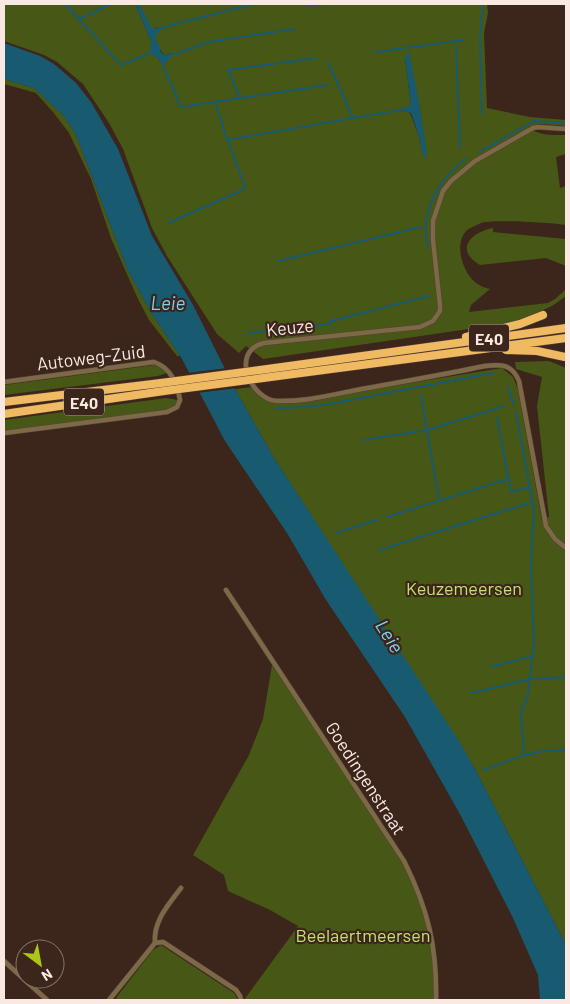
<svg xmlns="http://www.w3.org/2000/svg" width="570" height="1004" viewBox="0 0 570 1004" font-family="Barlow,sans-serif">
  <style>
    .green { fill: #475716; fill-rule: evenodd }
    .water { fill: #185b71 }
    .pier { fill: #3c251b }
    .lines { fill: none; stroke-linecap: round; stroke-linejoin: round }
    .stream { stroke: #185b71; stroke-width: 2 }
    .street-casing { stroke: #564037; stroke-width: 5.5 }
    .highway-casing { stroke: #564037; stroke-width: 9 }
    .street { stroke: #7d6847; stroke-width: 4.5 }
    .highway { stroke: #efba62; stroke-width: 8 }
    .highway-bridge-casing { stroke: #564037; stroke-width: 9; stroke-linecap: butt }
    .highway-bridge { stroke: #efba62; stroke-width: 8 }
    .labels { text-anchor: middle; dominant-baseline: central; stroke-width: 4.5; stroke-linejoin: round; paint-order: stroke }
    .shield { fill: #3c251b; stroke: #c0aea6; stroke-width: 1 }
    .shield-label { font-size: 16px; font-weight: bold; fill: #f9e9e2 }
    .street-label { font-size: 18px; fill: #f9e9e2; stroke: #3c251b }
    .park-label { font-size: 18px; fill: #c2e46c; stroke: #3c251b }
    .water-label { font-size: 19px; font-style: italic; fill: #80d2f1; stroke: #3c251b }
  </style>
  <rect width="100%" height="100%" fill="#3c251b"/>
  <g class="green">
    <path d="M4 4H135L151 41 152 54 157 57 160 61 171 53 164 55C162 53 156 42 155 39L158 27 152 30 139 4H391L392 5 396 4H487L488 13 484 33 487 108 530 117 566 120V126L540 124 528 127C538 136 553 135 566 135V154L556 157 560 188 566 186V225C553 223 490 219 481 223 477 225 470 228 467 230 453 244 463 273 476 283 480 286 485 288 490 289L471 305 469 312 548 303 555 299 566 289V296L552 306 517 322 263 359 246 346 239 353 217 334 167 256 152 228 123 149 109 123 83 84 57 62 44 55 4 41ZM405 58 420 109 426 154H423L419 136 410 113 400 110 411 106Z"/>
    <polygon points="4,79 34,88 64,116 76,135 128,271 152,314 180,356 177,356 149,320 138,299 111,238 91,179 69,133 53,112 36,93 4,84"/>
    <path d="M493 228V232L566 239V266L546 258 480 265C454 250 471 232 493 228Z"/>
    <polygon points="549,361 566,368 566,945 475,769 274,458 235,389 252,387 261,398 270,402 314,401 379,388 502,368 513,377 518,389 542,520 549,517 537,406 542,377 516,369 515,362"/>
    <polygon points="154,365 162,368 167,373 158,376 4,395 4,385"/>
    <polygon points="166,398 178,400 175,405 167,410 4,431 4,420"/>
    <path d="M272 665C304 712 336 759 367 807 387 838 408 868 421 903 431 929 435 972 434 1000H244L298 926 270 910 228 891 224 875 193 855 249 755 263 719Z"/>
    <polygon points="161,945 234,993 238,1000 119,1000 116,998 153,950"/>
  </g>
  <g class="water">
    <polygon points="135,4 139,4 152,29 163,27 156,35 156,42 159,44 161,52 164,55 172,53 173,55 164,64 152,54 150,51 151,41"/>
    <polygon points="4,43 40,56 54,64 76,83 91,102 118,149 152,236 193,305 235,389 274,458 457,738 475,769 566,945 566,1000 540,1000 538,975 513,918 461,816 405,717 326,600 287,533 225,441 182,359 152,314 128,271 76,135 64,116 34,88 4,79"/>
    <polygon points="409,51 420,109 427,154 423,155 419,136 411,113 399,110 411,105 405,58"/>
  </g>
  <polygon class="pier" points="227,368 238,388 197,393 187,373"/>
  <g class="lines">
    <g class="stream">
      <polyline points="65,4 121,65 153,52"/>
      <polyline points="307,6 326,4"/>
      <polyline points="79,19 111,4"/>
      <polyline points="161,28 253,4"/>
      <polyline points="456,46 460,147"/>
      <polyline points="375,52 463,40"/>
      <polyline points="172,55 209,42 294,29"/>
      <polyline points="161,61 181,107 328,85"/>
      <polyline points="328,62 353,118"/>
      <polyline points="240,98 228,70 317,58"/>
      <polyline points="215,102 227,140 400,110"/>
      <polyline points="482,114 480,37 483,4"/>
      <polyline points="424,152 425,157"/>
      <polyline points="479,152 534,121 566,123"/>
      <polyline points="168,223 241,191 245,187 228,140"/>
      <path d="M428 247C427 240 425 231 426 223 429 197 446 173 467 158"/>
      <polyline points="278,261 421,227"/>
      <polyline points="248,333 330,324 331,321 429,296"/>
      <polyline points="508,387 514,405"/>
      <polyline points="421,396 439,500"/>
      <polyline points="276,409 324,405 493,373"/>
      <polyline points="497,418 511,492 529,487"/>
      <polyline points="363,440 427,430 505,406"/>
      <polyline points="387,517 508,479"/>
      <polyline points="336,533 379,519"/>
      <polyline points="379,550 532,502"/>
      <polyline points="491,667 532,656"/>
      <polyline points="471,693 531,679 566,677"/>
      <polyline points="524,755 543,751 566,750"/>
      <polyline points="484,770 524,755 521,712 528,695 534,642 531,564 534,511 516,412"/>
    </g>
    <g class="street-casing">
      <g id="street">
        <path d="M566 129 538 127 533 128 475 161 451 181 443 191 433 221V240L440 305V311L433 321 420 327 264 343C229 351 251 400 277 401 304 402 331 395 357 390 400 382 442 375 485 366 501 364 512 364 519 381L546 526 555 539 566 548"/>
        <path d="M4 382 154 362C171 368 177 383 180 400L177 407 167 412 4 433"/>
        <path d="M226 590 404 861C428 909 437 947 436 1000"/>
        <path d="M155 943C153 921 169 904 181 888"/>
        <polyline points="4,961 47,1000"/>
        <polyline points="109,1000 155,943 163,942 236,990 240,996 241,1000"/>
      </g>
    </g>
    <g class="highway-casing">
      <g id="highway">
        <polyline points="466,337 520,324 543,315"/>
        <polyline points="506,350 537,351 565,357"/>
        <polyline points="260,370 566,328"/>
        <polyline points="263,378 566,338"/>
        <polyline points="4,402 161,383"/>
        <polyline points="4,414 164,391"/>
      </g>
    </g>
    <use href="#street" class="street"/>
    <use href="#highway" class="highway"/>
    <g class="highway-bridge-casing">
      <g id="highway-bridge">
        <polyline points="161,383 260,370"/>
        <polyline points="164,391 263,378"/>
      </g>
    </g>
    <use href="#highway-bridge" class="highway-bridge"/>
  </g>
  <g class="labels">
    <g class="shield">
      <rect x="469" y="324.5" width="40" height="27" rx="4"/>
      <rect x="64" y="388.5" width="40" height="27" rx="4"/>
    </g>
    <g class="shield-label">
      <text x="489" y="338">E40</text>
      <text x="84" y="402">E40</text>
    </g>
    <g class="street-label">
      <text transform="translate(290 327) rotate(-6)">Keuze</text>
      <text transform="translate(91 357) rotate(-7)">Autoweg-Zuid</text>
      <text transform="translate(366 778) rotate(57)">Goedingenstraat</text>
    </g>
    <g class="park-label">
      <text x="464" y="588">Keuzemeersen</text>
      <text x="363" y="935">Beelaertmeersen</text>
    </g>
    <g class="water-label">
      <text x="168" y="302">Leie</text>
      <text transform="translate(390 636) rotate(58)">Leie</text>
    </g>
  </g>
  <rect width="570" height="1004" fill="none" stroke="#f9e9e2" stroke-width="10"/>
  <g transform="translate(40 964) rotate(148)"><circle r="24" fill="#3c251b" stroke="#88736b"/>
  <path d="M0-4L9 19L0 12L-9 19Z" fill="#aac719"/>
  <text y="-8" font-size="14" font-weight="bold" text-anchor="middle" fill="#f9e9e2">N</text>
  </g>
</svg>
